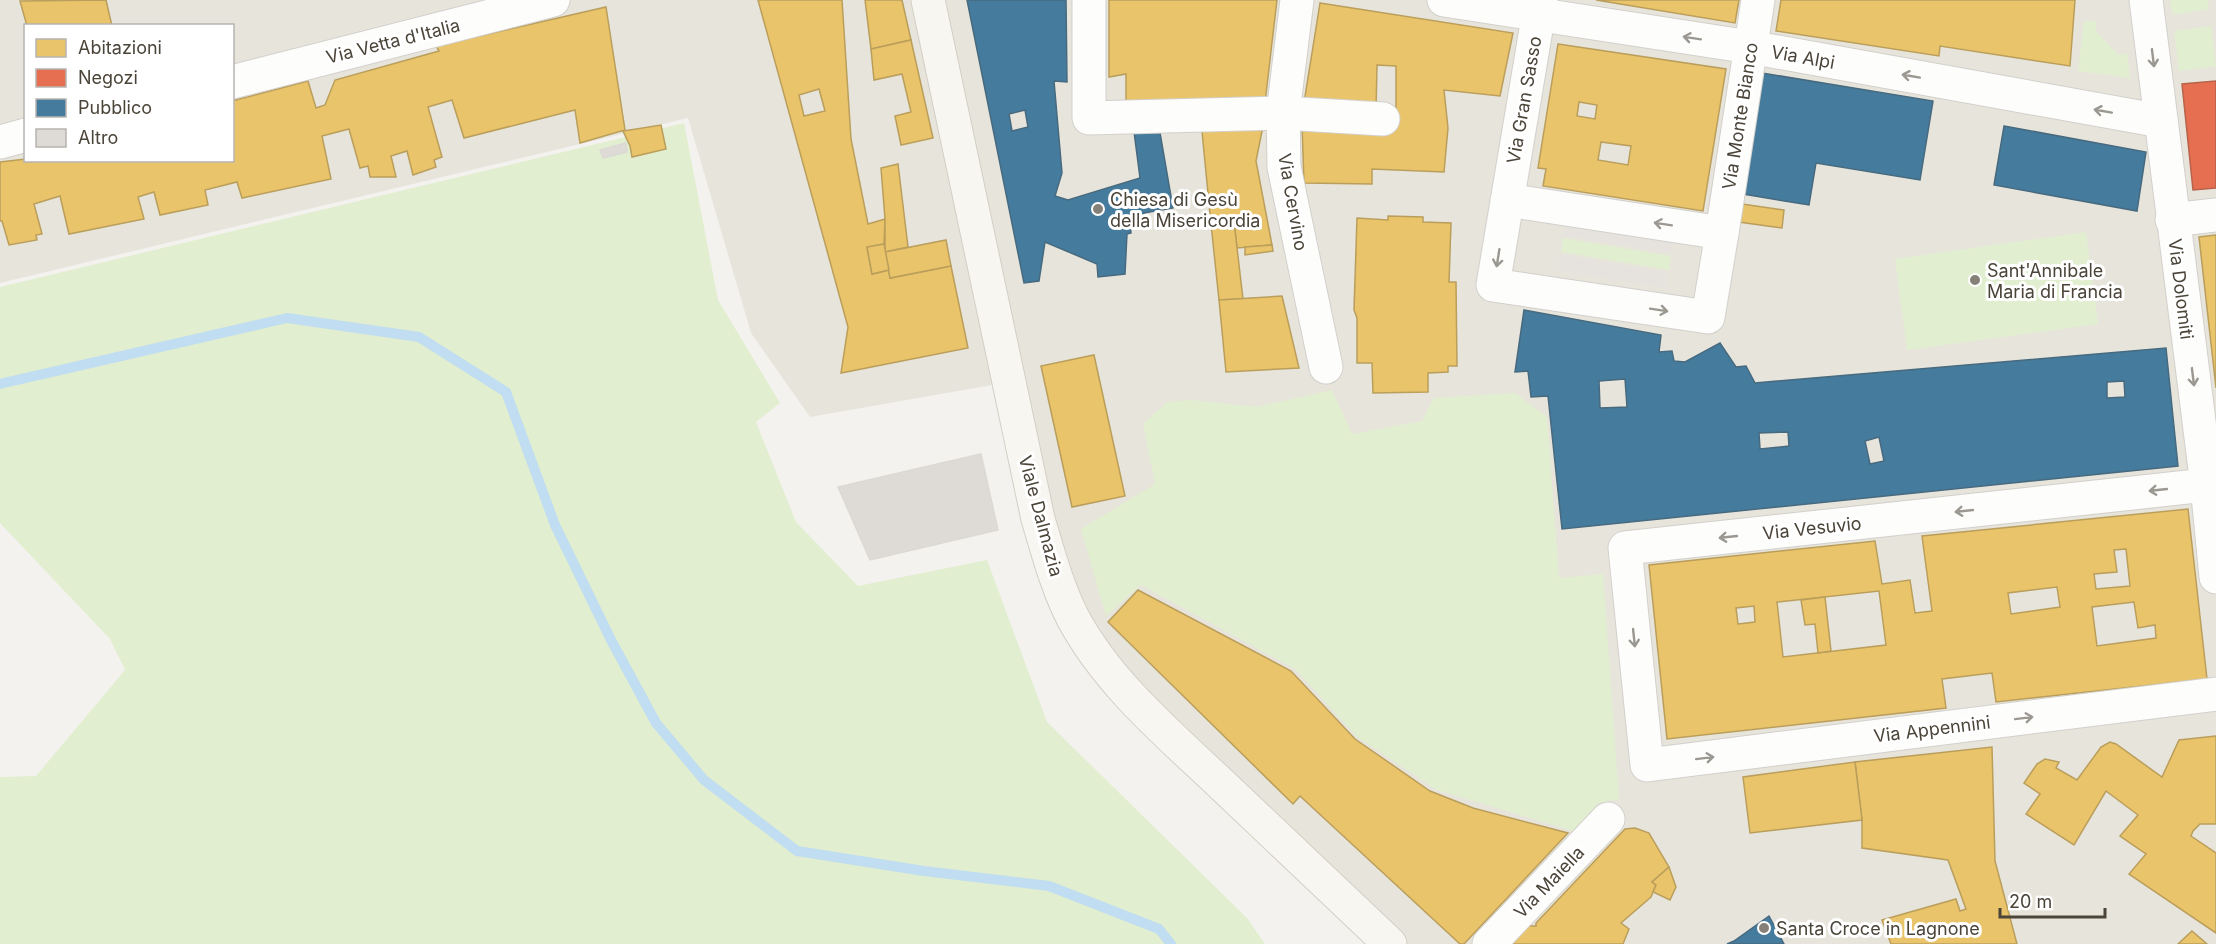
<svg xmlns="http://www.w3.org/2000/svg" width="2216" height="944" viewBox="0 0 2216 944" font-family="Inter,sans-serif">
  <style>
    .residential { fill: #e7e4dc; fill-rule: evenodd }
    .green { fill: #e1eecf }
    .parking { fill: #e6e3df }
    .homes { fill: #e9c46a; stroke: #ba9e5b; stroke-width: 1.5; fill-rule: evenodd }
    .shops { fill: #e76f51; stroke: #b8624a; stroke-width: 1.5 }
    .public { fill: #457b9d; stroke: #476a7f; stroke-width: 1.5; fill-rule: evenodd }
    .lines { fill: none; stroke-linecap: round; stroke-linejoin: round }
    .stream { stroke: #c0ddf1; stroke-width: 10 }
    .building { fill: #dedbd6; stroke: #dcd9d4; stroke-width: 1.5 }
    .street-casing { stroke: #d2d0cb; stroke-width: 35 }
    .secondary-casing { stroke: #d3cfc5; stroke-width: 35 }
    .street { stroke: #fdfdfc; stroke-width: 33 }
    .secondary { stroke: #f7f6f1; stroke-width: 33 }
    .oneway { stroke: #9b9791 }
    .poi-dot { fill: #868178; stroke: #fff; stroke-width: 2 }
    .labels { text-anchor: middle; dominant-baseline: central; stroke-width: 6; stroke-linejoin: round; paint-order: stroke }
    .street-label { font-size: 18px; fill: #4b4439; stroke: #fff }
    .poi-label { font-size: 18px; fill: #4b4439; stroke: #fff; text-anchor: start }
  </style>
  <rect width="100%" height="100%" fill="#f4f2ee"/>
  <path class="residential" d="M0 0H2216V944H1389L1053 617 1015 381 810 417 751 333 688 118 0 283ZM26 26H232V160H26Z"/>
  <g class="green">
    <polygon points="2170,0 2208,0 2209,9 2173,15"/>
    <polygon points="2084,21 2097,21 2096,31 2118,55 2127,53 2130,78 2078,71"/>
    <polygon points="2211,26 2216,66 2179,71 2174,31"/>
    <polygon points="684,123 718,300 780,403 756,422 796,522 858,586 987,560 1047,722 1247,918 1265,944 0,944 0,777 36,776 125,670 110,639 0,523 0,287"/>
    <polygon points="2086,232 2098,324 1907,350 1895,259"/>
    <polygon points="1563,238 1671,256 1669,270 1561,252"/>
    <polygon points="1332,390 1352,434 1422,421 1434,398 1515,393 1547,417 1559,578 1603,574 1619,799 1598,803 1573,831 1437,790 1357,737 1295,669 1141,585 1106,616 1081,529 1155,484 1143,424 1167,402 1192,400 1257,407"/>
  </g>
  <g class="parking">
    <polygon points="1567,219 1673,237 1671,252 1564,235"/>
    <polygon points="1560,255 1667,273 1665,288 1558,270"/>
  </g>
  <g class="homes">
    <polygon points="106,0 112,26 27,26 20,1"/>
    <path d="M758 0H842L851 139 868 224 885 219 884 244 867 247 872 274 889 270 890 278 951 266 968 348 841 373 848 327ZM819 89 825 111 804 116 799 95Z"/>
    <polygon points="865,0 902,0 911,40 871,49"/>
    <polygon points="1109,0 1277,0 1264,111 1126,114 1126,74 1109,77"/>
    <polygon points="1596,0 1739,0 1735,23"/>
    <polygon points="1781,0 2075,0 2070,66 1940,46 1939,56 1776,31"/>
    <polygon points="1320,3 1513,33 1500,96 1444,90 1448,128 1444,172 1372,169 1372,184 1304,183 1302,124 1396,126 1396,66 1377,65 1376,111 1303,109"/>
    <polygon points="606,7 625,130 580,143 575,110 464,138 452,100 428,107 442,157 434,160 436,167 413,175 407,151 391,156 396,177 370,177 368,166 360,168 349,129 322,136 331,179 242,198 237,182 205,190 208,205 160,215 154,192 138,197 144,219 69,234 60,196 34,204 42,234 36,235 37,240 9,245 2,221 0,221 0,162 26,159 232,160 232,101 308,81 316,108 325,105 335,80 439,51 436,46"/>
    <polygon points="911,40 933,138 901,145 895,116 911,112 902,74 874,80 871,49"/>
    <path d="M1558 44 1726 69 1703 211 1543 186 1546 169 1538 168ZM1579 102 1597 105 1595 119 1577 116ZM1601 142 1631 146 1628 165 1598 160Z"/>
    <polygon points="1201,121 1264,121 1256,161 1272,245 1237,248 1234,222 1211,224"/>
    <polygon points="661,125 666,149 632,157 630,146 623,131"/>
    <polygon points="898,164 908,247 885,252 885,219 881,168"/>
    <polygon points="1742,204 1784,210 1782,228 1739,222"/>
    <polygon points="1388,216 1423,217 1423,222 1451,223 1449,282 1456,282 1457,366 1448,366 1448,372 1428,373 1428,392 1373,393 1372,363 1357,363 1357,318 1354,310 1357,218 1388,220"/>
    <polygon points="1234,222 1243,299 1219,300 1211,224"/>
    <polygon points="2216,235 2216,388 2199,237"/>
    <polygon points="946,240 951,266 890,278 885,252"/>
    <polygon points="884,244 889,270 872,274 867,247"/>
    <polygon points="1272,245 1273,251 1245,255 1245,247"/>
    <polygon points="1282,296 1299,368 1226,372 1219,300"/>
    <polygon points="1094,355 1125,496 1072,507 1041,366"/>
    <path d="M2188 509 2207 679 1996 702 1992 673 1942 679 1946 708 1667 739 1649 565 1875 541 1882 584 1910 580 1915 613 1932 611 1922 536ZM2126 549 2130 586 2096 589 2094 574 2117 572 2114 550ZM2057 587 2060 607 2011 614 2008 593ZM1879 591 1886 645 1783 657 1777 602ZM2134 602 2138 628 2155 625 2156 638 2097 646 2092 607ZM1754 606 1755 622 1738 624 1736 608Z"/>
    <polygon points="1138,590 1291,671 1355,739 1430,791 1473,808 1568,833 1464,944 1460,944 1300,796 1293,804 1108,622"/>
    <polygon points="1825,597 1831,651 1818,653 1815,624 1805,625 1801,600"/>
    <polygon points="2216,736 2216,824 2200,824 2193,831 2191,836 2216,853 2216,933 2129,874 2146,854 2120,836 2138,815 2106,791 2074,845 2026,814 2040,794 2024,783 2037,764 2045,759 2059,762 2056,768 2077,780 2101,747 2110,742 2116,744 2162,777 2179,740"/>
    <polygon points="1992,747 1995,861 2017,944 1891,944 1882,920 1956,899 1960,911 1966,909 1948,860 1862,848 1862,820 1855,762"/>
    <polygon points="1855,762 1862,820 1750,833 1743,777"/>
    <polygon points="1635,828 1649,833 1669,867 1652,882 1656,885 1651,897 1621,923 1629,929 1623,944 1510,944 1527,926 1536,926 1536,923 1625,829"/>
    <polygon points="1669,867 1676,887 1670,900 1653,892 1656,885 1652,882"/>
    <polygon points="2192,931 2207,944 2178,944"/>
  </g>
  <polygon class="shops" points="2216,81 2216,188 2193,190 2182,84"/>
  <g class="public">
    <path d="M967 0H1066L1067 82 1054 81 1062 173 1055 196 1068 200 1140 178 1133 124 1158 121 1173 208 1144 213V222H1130L1131 233 1127 234 1125 274 1098 277 1097 264 1045 242 1039 281 1024 283ZM1025 110 1028 127 1012 131 1009 114Z"/>
    <polygon points="1762,73 1933,101 1920,180 1816,163 1809,205 1742,194"/>
    <polygon points="2004,126 2146,152 2137,211 1994,185"/>
    <path d="M1524 310 1661 335 1659 352 1672 351 1674 361 1685 362 1720 343 1736 367 1746 366 1755 383 2166 348 2178 466 1562 529 1548 396 1531 397 1528 371 1515 372ZM1625 379 1627 407 1600 408 1599 381ZM2124 381 2125 397 2107 398V382ZM1788 432 1789 446 1760 449 1759 433ZM1879 437 1884 461 1870 464 1865 441Z"/>
    <polygon points="1769,916 1784,944 1727,944 1734,941"/>
  </g>
  <g class="lines">
    <polyline class="stream" points="0,384 287,318 419,337 506,392 555,525 611,640 656,723 704,780 797,851 924,871 1049,886 1159,929 1171,944"/>
  </g>
  <g class="building">
    <polygon points="626,143 627,152 603,158 600,150"/>
    <polygon points="981,454 998,530 870,560 838,487"/>
  </g>
  <g class="lines">
    <g class="street-casing">
      <g id="street">
        <polyline points="1089,0 1089,118 1283,113 1383,119"/>
        <polyline points="1297,0 1283,113 1284,167 1326,367"/>
        <polyline points="1444,0 1750,47 2161,121"/>
        <polyline points="2146,0 2207,485 2216,577"/>
        <polyline points="232,82 553,0"/>
        <polyline points="0,142 26,135"/>
        <polyline points="1507,200 1722,233 1708,317 1493,285 1541,0"/>
        <polyline points="2172,220 2216,215"/>
        <polyline points="1722,233 1758,0"/>
        <polyline points="2216,484 1625,548 1647,765 2216,694"/>
        <polyline points="1489,944 1608,819"/>
      </g>
    </g>
    <g class="secondary-casing">
      <path id="secondary" d="M928 0 1038 519C1048 552 1057 587 1073 618 1107 682 1166 732 1218 781 1275 835 1333 890 1390 944"/>
    </g>
    <use href="#street" class="street"/>
    <use href="#secondary" class="secondary"/>
  </g>
  <defs><path id="oneway-shaft" d="M-6 0H5M1.5-3L5.5 0L1.5 3" fill="none" stroke-width="1.6" stroke-linecap="round" stroke-linejoin="round" transform="scale(1.5)"/></defs>
  <g class="oneway">
    <use href="#oneway-shaft" transform="translate(1692 38) rotate(-171)"/>
    <use href="#oneway-shaft" transform="translate(2153 58) rotate(83)"/>
    <use href="#oneway-shaft" transform="translate(1911 76) rotate(-170)"/>
    <use href="#oneway-shaft" transform="translate(2103 111) rotate(-170)"/>
    <use href="#oneway-shaft" transform="translate(1663 224) rotate(-171)"/>
    <use href="#oneway-shaft" transform="translate(1498 258) rotate(99)"/>
    <use href="#oneway-shaft" transform="translate(1659 310) rotate(9)"/>
    <use href="#oneway-shaft" transform="translate(2193 377) rotate(83)"/>
    <use href="#oneway-shaft" transform="translate(2158 490) rotate(174)"/>
    <use href="#oneway-shaft" transform="translate(1964 511) rotate(174)"/>
    <use href="#oneway-shaft" transform="translate(1728 537) rotate(174)"/>
    <use href="#oneway-shaft" transform="translate(1634 638) rotate(84)"/>
    <use href="#oneway-shaft" transform="translate(2024 718) rotate(-7)"/>
    <use href="#oneway-shaft" transform="translate(1705 758) rotate(-7)"/>
  </g>
  <g class="poi-dot">
    <circle cx="1098" cy="209" r="6"/>
    <circle cx="1975" cy="280" r="6"/>
    <circle cx="1764" cy="928" r="6"/>
  </g>
  <g class="labels">
    <g class="street-label">
      <text transform="translate(393 41) rotate(-14)">Via Vetta d'Italia</text>
      <text transform="translate(1803 57) rotate(10)">Via Alpi</text>
      <text transform="translate(1524 100) rotate(-80)">Via Gran Sasso</text>
      <text transform="translate(1740 116) rotate(-81)">Via Monte Bianco</text>
      <text transform="translate(1293 202) rotate(80)">Via Cervino</text>
      <text transform="translate(2181 289) rotate(83)">Via Dolomiti</text>
      <text transform="translate(1041 516) rotate(75)">Viale Dalmazia</text>
      <text transform="translate(1812 528) rotate(-6)">Via Vesuvio</text>
      <text transform="translate(1932 729) rotate(-7)">Via Appennini</text>
      <text transform="translate(1549 882) rotate(-46)">Via Maiella</text>
    </g>
    <g class="poi-label">
      <text x="1110" y="199">Chiesa di Gesù<tspan x="1110" dy="21">della Misericordia</tspan></text>
      <text x="1987" y="270">Sant'Annibale<tspan x="1987" dy="21">Maria di Francia</tspan></text>
      <text x="1776" y="928">Santa Croce in Lagnone</text>
    </g>
  </g>
  <rect x="24" y="24" width="210" height="138" fill="#ffffff" stroke="#b7b4b0" stroke-width="1.5"/>
  <rect x="36" y="39" width="30" height="18" fill="#e9c46a" stroke="#b7b4b0" stroke-width="1.5"/>
  <text x="78" y="54" font-size="18" fill="#4b4439">Abitazioni</text>
  <rect x="36" y="69" width="30" height="18" fill="#e76f51" stroke="#b7b4b0" stroke-width="1.5"/>
  <text x="78" y="84" font-size="18" fill="#4b4439">Negozi</text>
  <rect x="36" y="99" width="30" height="18" fill="#457b9d" stroke="#b7b4b0" stroke-width="1.5"/>
  <text x="78" y="114" font-size="18" fill="#4b4439">Pubblico</text>
  <rect x="36" y="129" width="30" height="18" fill="#dedbd6" stroke="#b7b4b0" stroke-width="1.5"/>
  <text x="78" y="144" font-size="18" fill="#4b4439">Altro</text>
  <path d="M2000 908v9h105v-9" fill="none" stroke="#4b4439" stroke-width="3"/>
  <text x="2009" y="908" font-size="18" fill="#4b4439" stroke="#ffffff" stroke-width="4.5" paint-order="stroke">20 m</text>
</svg>
